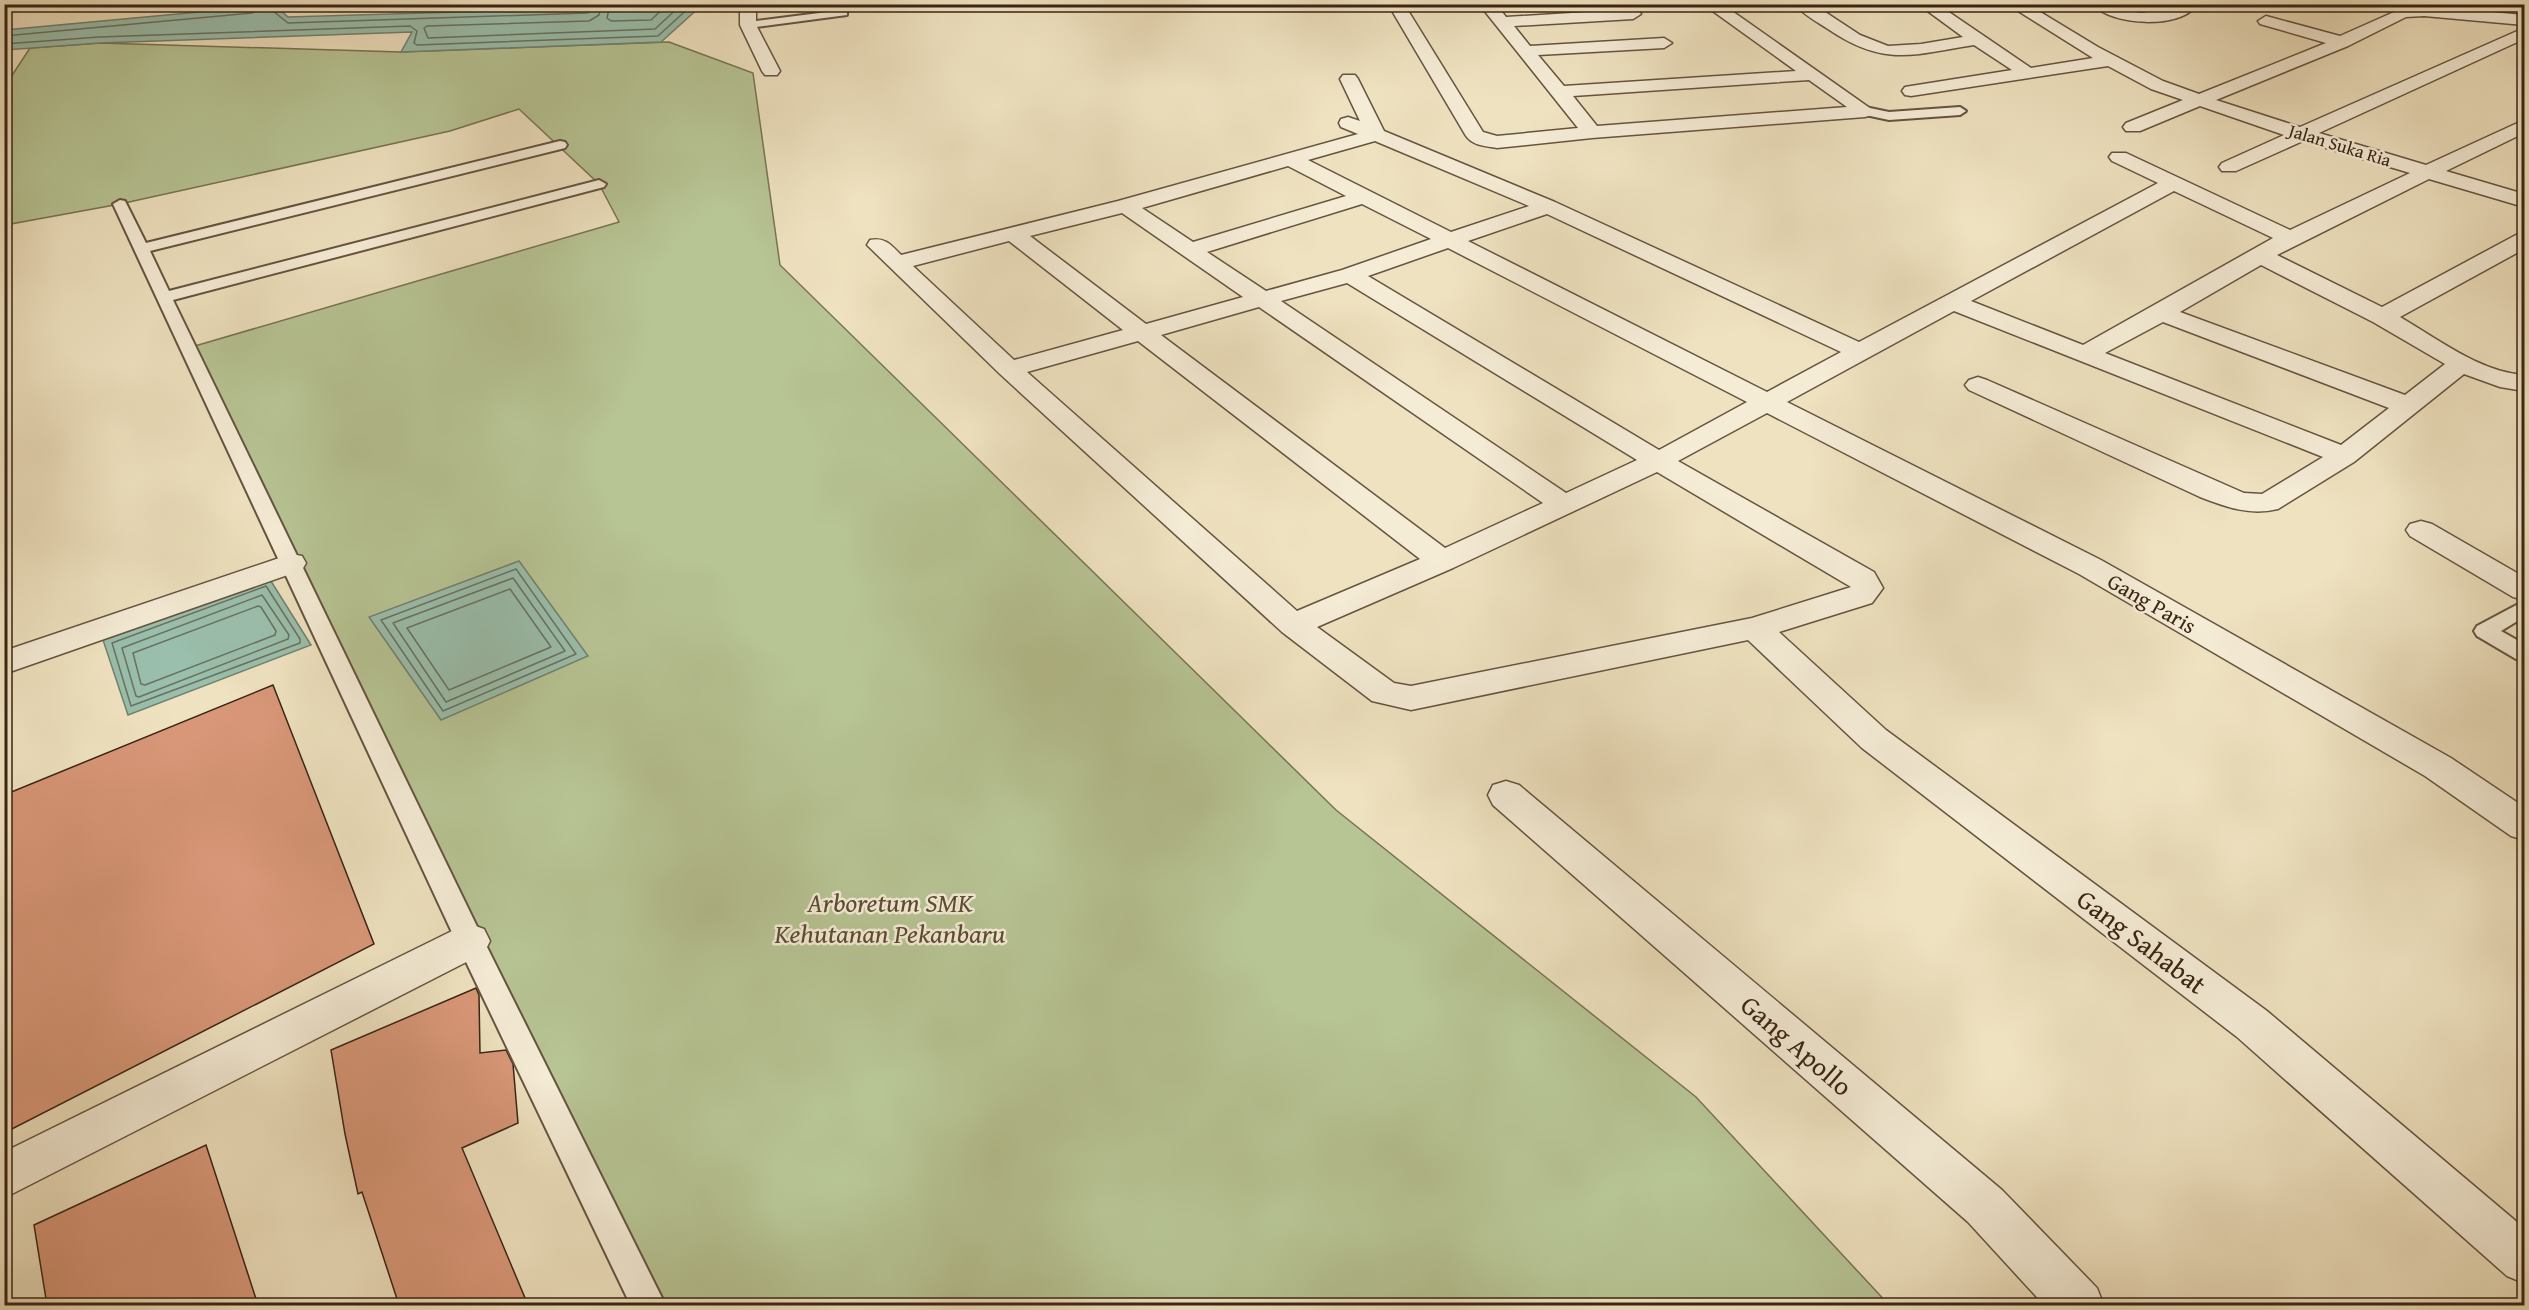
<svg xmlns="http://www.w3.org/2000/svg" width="2529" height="1310" viewBox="0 0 2529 1310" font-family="'Gentium Book Plus',serif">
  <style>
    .green { fill: #b7c494; stroke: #787454; stroke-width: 1.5 }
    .water { fill: #9abfad; stroke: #738170; stroke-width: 1.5 }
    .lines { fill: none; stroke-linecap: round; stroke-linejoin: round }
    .shore { stroke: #6a7260; stroke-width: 1.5 }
    .building { fill: #d89778; stroke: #392414; stroke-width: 1.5 }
    .service-casing { stroke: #66543f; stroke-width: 4 }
    .minor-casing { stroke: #66543f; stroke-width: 3 }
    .service { fill: #f5ecd6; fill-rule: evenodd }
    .minor { fill: #f5ecd6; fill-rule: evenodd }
    .labels { text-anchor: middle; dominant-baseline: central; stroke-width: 5; stroke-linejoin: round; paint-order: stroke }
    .far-street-label { font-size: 18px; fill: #392414; stroke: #f5ecd6 }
    .street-label { font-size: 22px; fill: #392414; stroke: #f5ecd6 }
    .near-park-label { font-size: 27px; font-style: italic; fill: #584c34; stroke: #f5ecd6 }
    .near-street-label { font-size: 27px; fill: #392414; stroke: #f5ecd6 }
  </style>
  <rect width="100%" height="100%" fill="#efe2c0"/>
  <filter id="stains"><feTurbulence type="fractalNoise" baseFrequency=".00333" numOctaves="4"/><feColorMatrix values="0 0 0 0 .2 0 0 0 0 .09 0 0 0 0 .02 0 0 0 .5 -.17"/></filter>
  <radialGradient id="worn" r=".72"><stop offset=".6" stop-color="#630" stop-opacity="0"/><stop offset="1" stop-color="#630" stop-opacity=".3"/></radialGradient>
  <polygon class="green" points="669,42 753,73 780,265 1336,810 1696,1097 1889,1305 649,1305 188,348 619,222 599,184 519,109 450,131 120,204 5,225 5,86 30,48 100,43 401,52"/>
  <g class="water">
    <polygon points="275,5 288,17 702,5 661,42 401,52 412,32 100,43 5,50 5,30"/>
    <polygon points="519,561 588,656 441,720 369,617"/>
    <polygon points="269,578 311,645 128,715 103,640"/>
  </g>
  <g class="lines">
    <g class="shore">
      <polyline points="271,4 273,11 288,23 587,13 593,10 594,4"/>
      <polyline points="601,4 599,15 589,21 427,26 424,28 428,38 655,29 682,4"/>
      <polyline points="610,4 607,18 611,21 651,20 668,4"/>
      <polyline points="4,36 252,13 257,10 259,4"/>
      <polyline points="4,44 99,37 410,26 417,31 414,43 417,45 658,36 693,4"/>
      <polygon points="516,569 576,654 443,711 381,620"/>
      <polygon points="513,578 565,651 446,702 393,623"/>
      <polygon points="266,586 300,639 300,643 131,706 112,643"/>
      <polygon points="510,589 551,647 449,690 407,628"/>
      <polygon points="262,595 289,635 288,639 139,697 136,696 122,648"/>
      <polygon points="258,606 261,607 276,631 275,635 145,685 141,684 133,653"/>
    </g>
  </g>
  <g class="building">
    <polygon points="273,685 374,944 4,1133 4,795"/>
    <polygon points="476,988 479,995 480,1053 506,1050 513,1064 518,1123 462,1148 528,1305 399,1305 362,1192 358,1194 345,1134 331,1050"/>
    <polygon points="206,1145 258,1305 47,1305 34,1225"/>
  </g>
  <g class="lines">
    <g class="service-casing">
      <g id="service">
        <polygon points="843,10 847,11 847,15 748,28 742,25 748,22"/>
        <polygon points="1865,107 1889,112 1960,107 1966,111 1960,115 1889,120 1861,114 1859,111 1861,108"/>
        <polygon points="560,141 565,142 567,145 565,148 150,251 169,291 599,180 606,184 604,187 173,300 484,941 666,1306 631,1306 456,941 113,204 120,200 125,201 146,243"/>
        <polygon points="2524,601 2524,617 2501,631 2524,644 2524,662 2516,659 2477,636 2474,631 2477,626"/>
      </g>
    </g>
    <g class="minor-casing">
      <g id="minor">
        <polygon points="54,4 70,4 70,5 62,10 56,8"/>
        <polygon points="740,4 756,4 756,25 780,71 777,75 765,75 762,71 740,25"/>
        <path d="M1388 4H1404L1483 132 1497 136 1578 128 1479 4H1496L1506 17 1619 10 1614 4H1632L1641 14 1633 19 1514 26 1530 46 1664 38 1672 43 1664 48 1538 55 1564 86 1796 71 1703 4H1722L1874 111 1872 115 1865 117 1592 138 1497 148C1486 146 1473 146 1466 136ZM1809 80 1847 107 1597 126 1573 96Z"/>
        <path d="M1794 4H1813L1860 35 1888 46 1921 44 1963 37 1918 4H1937L2031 68 2093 58 2007 4H2027L2098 47 2163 81 2199 94 2326 43 2260 24 2258 21 2266 16 2340 36 2403 8 2424 6 2524 15V25L2424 16 2406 17 2348 46 2216 100 2300 127 2524 28V39L2319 133 2426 165 2524 120V133L2446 171 2524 194V207L2429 179 2277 255 2382 307 2516 235 2524 234V249L2400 317C2438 339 2480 372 2524 375V391L2500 387 2464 374 2354 462 2278 509C2250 516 2226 507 2200 497L1969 390 1965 385 1969 380 1978 377 1987 380 2244 493 2262 494 2323 457 1954 311 1787 402 2101 560 2451 758 2524 807V840L2511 836 2425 776 2079 574 1767 413 1678 461 1874 572 1883 588 1872 603 1779 632 1886 730 2267 1011 2524 1228V1283L2507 1276 2237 1037 1862 748 1748 640 1411 710 1372 701 1282 632 1000 374 867 245 870 240C885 237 891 245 901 255L1118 201 1358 134 1341 127 1339 123 1341 119 1348 117 1360 121 1340 79 1343 75H1355L1358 79 1384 131 1555 202 1859 342 2158 183 2112 161 2109 157 2112 153H2126L2290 230 2410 173 2303 141 2236 171H2222L2219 167 2222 163 2284 135 2200 106 2140 131H2126L2123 127 2126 123 2183 100 2151 89 2108 66 1911 96 1905 95 1902 91 1905 87 1911 86 2012 70 1974 45C1912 55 1884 67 1828 29 1817 22 1803 14 1794 4ZM1375 141 1529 206 1451 232 1308 160ZM1288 166 1346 196 1193 242 1142 208ZM2174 191 2273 238 2083 345 1971 301ZM1362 204 1431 239 1342 270 1266 291 1207 252ZM1122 213 1243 297 1146 324 1030 236ZM1547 214 1841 352 1767 392 1468 241ZM1009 241 1123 330 1014 360 913 266ZM1448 248 1747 402 1659 450 1368 276ZM2261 265 2373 322 2445 364 2405 395 2180 312ZM1347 283 1637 460 1566 493 1281 301ZM1259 307 1543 503 1445 548 1161 335ZM2163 322 2389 408 2341 445 2105 353ZM1138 341 1420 559 1297 611 1027 372ZM1657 472 1851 587 1752 618 1411 686 1394 683 1317 627 1453 568Z"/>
        <path d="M2092 4H2113L2128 11 2142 13 2178 7V4L2196 6C2179 29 2112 26 2092 4Z"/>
        <polygon points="2421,521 2432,524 2524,577 2524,600 2513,597 2410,536 2406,530 2410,524"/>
        <polygon points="291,554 302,556 306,563 302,570 4,674 4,651"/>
        <polygon points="1506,781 1519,785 2002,1190 2097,1288 2104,1306 2045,1306 1968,1222 1493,805 1488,795 1493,785"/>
        <polygon points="470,924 484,929 490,941 484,953 4,1198 4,1152 456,929"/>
      </g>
    </g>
    <use href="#service" class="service"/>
    <use href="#minor" class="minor"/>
  </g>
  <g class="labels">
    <g class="far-street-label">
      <text transform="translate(2340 145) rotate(17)">Jalan Suka Ria</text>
    </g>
    <g class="street-label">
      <text transform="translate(2152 603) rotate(30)">Gang Paris</text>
    </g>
    <g class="near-park-label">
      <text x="890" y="902">Arboretum SMK<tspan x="890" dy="31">Kehutanan Pekanbaru</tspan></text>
    </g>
    <g class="near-street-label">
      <text transform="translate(2142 941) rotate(37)">Gang Sahabat</text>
      <text transform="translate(1797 1045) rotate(41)">Gang Apollo</text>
    </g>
  </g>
  <rect width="2529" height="1310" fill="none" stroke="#efe2c0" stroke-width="24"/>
  <rect x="6" y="6" width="2517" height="1298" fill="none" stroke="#392414" stroke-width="3"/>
  <rect x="12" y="12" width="2505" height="1286" fill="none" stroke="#392414" stroke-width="1.5"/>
  <rect width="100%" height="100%" filter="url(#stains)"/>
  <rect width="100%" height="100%" fill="url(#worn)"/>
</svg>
